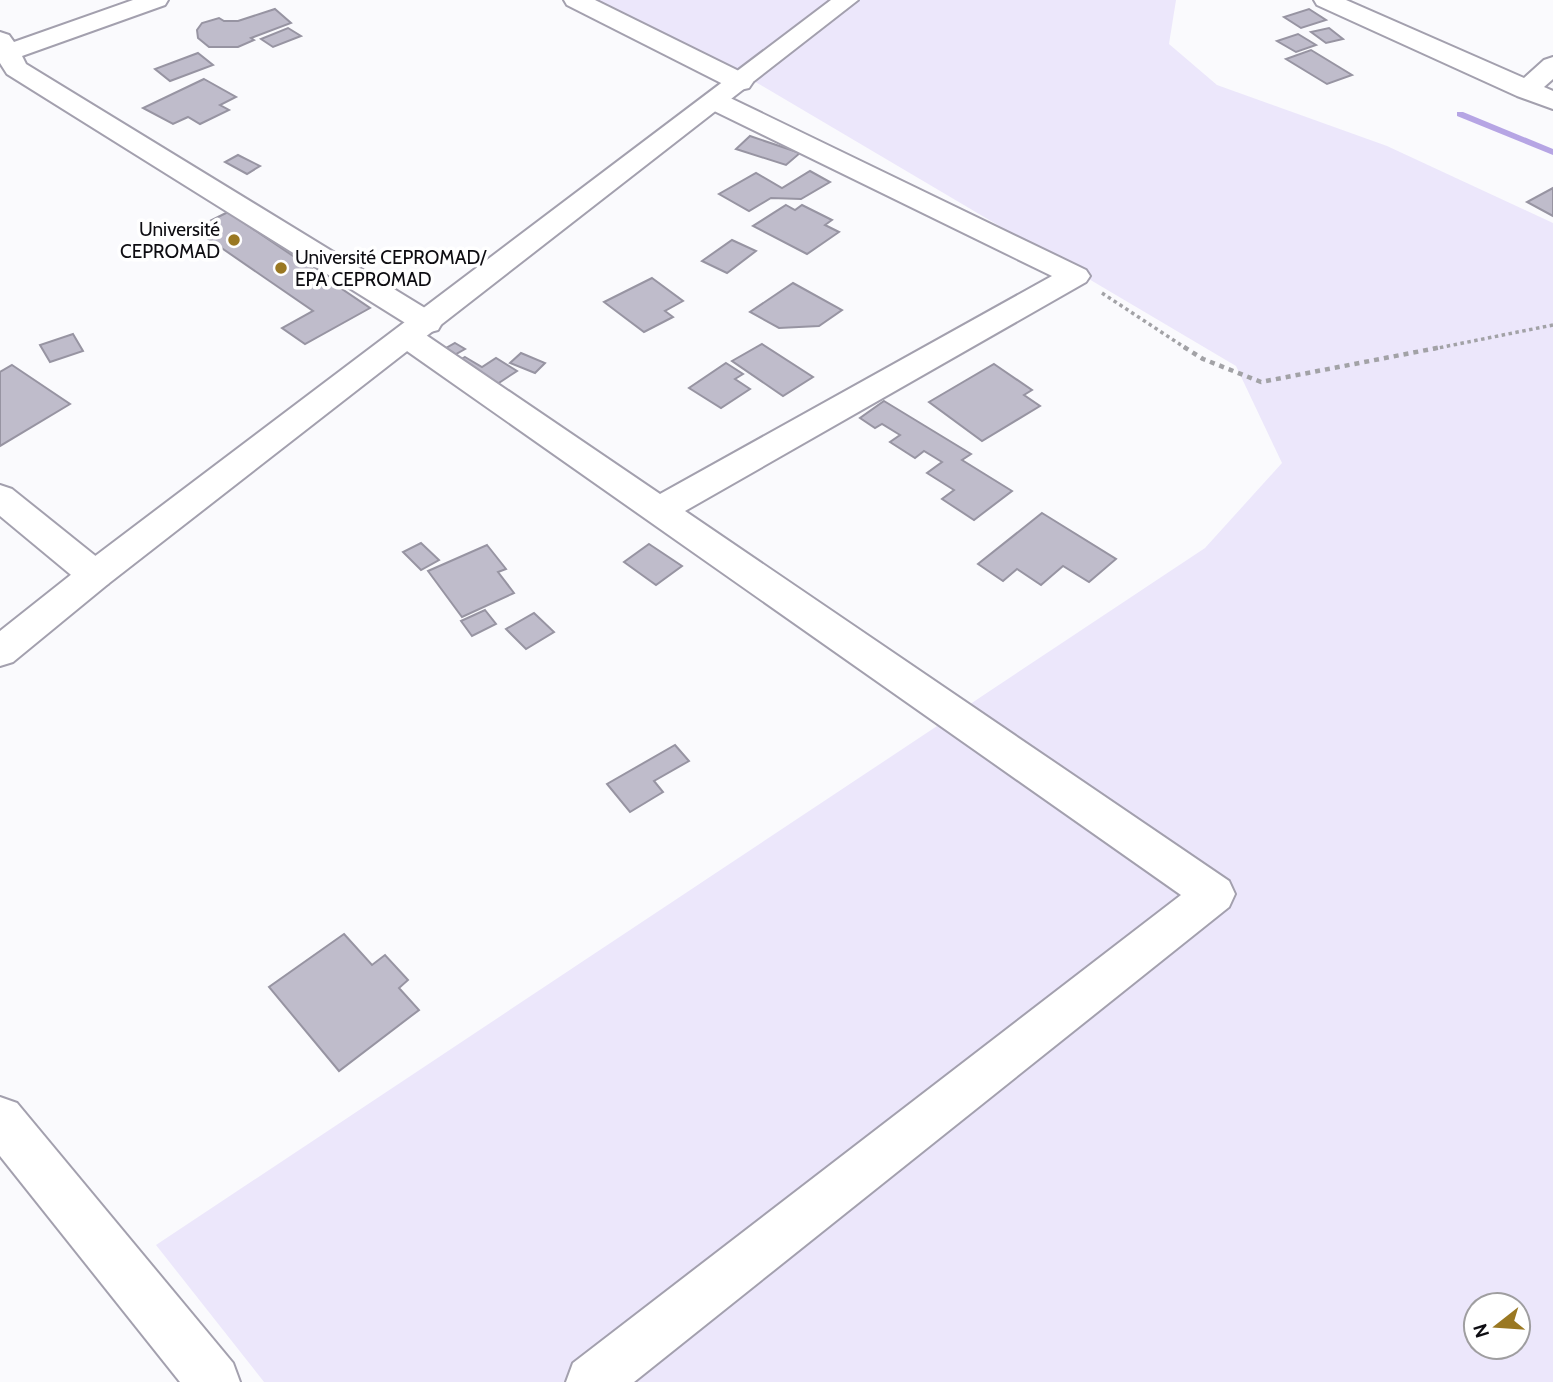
<svg xmlns="http://www.w3.org/2000/svg" width="1553" height="1382" viewBox="0 0 1553 1382" font-family="Cabin,sans-serif">
  <style>
    .green { fill: #ece7fb; fill-rule: evenodd }
    .lines { fill: none; stroke-linecap: round; stroke-linejoin: round }
    .stream { fill: #b6a5e4; fill-rule: evenodd }
    .building { fill: #bfbccb; stroke: #9794a2; stroke-width: 2 }
    .street-casing { stroke: #a3a0ae; stroke-width: 4 }
    .secondary-casing { stroke: #a3a0ae; stroke-width: 4 }
    .path-far1 { stroke: #a2a2a6; stroke-width: 3.5; stroke-dasharray: 3.5 3.5; stroke-linecap: butt }
    .path { stroke: #a2a2a6; stroke-width: 4.5; stroke-dasharray: 5 5; stroke-linecap: butt }
    .street { fill: #fff; fill-rule: evenodd }
    .secondary { fill: #fff; fill-rule: evenodd }
    .poi-dot { fill: #9a7822; stroke: #fff; stroke-width: 2.5 }
    .labels { text-anchor: middle; dominant-baseline: central; stroke-width: 7; stroke-linejoin: round; paint-order: stroke }
    .far-poi-label { font-size: 19px; fill: #0e0d12; stroke: #fff; text-anchor: end }
  </style>
  <rect width="100%" height="100%" fill="#fafafd"/>
  <path class="green" d="M598 0H1176L1169 44 1217 85 1387 146 1553 223V1382H264L156 1245 1205 548 1282 463 1236 366 759 84ZM1476 1305H1518V1347H1476Z"/>
  <g class="lines">
    <polygon class="stream" points="1457,112 1463,112 1553,149 1553,155 1457,116"/>
  </g>
  <g class="building">
    <polygon points="275,9 291,23 251,38 254,40 238,47 209,47 198,38 197,30 202,23 219,18 224,21 238,21"/>
    <polygon points="1309,9 1326,20 1301,28 1284,17"/>
    <polygon points="288,28 301,36 273,47 261,39"/>
    <polygon points="1329,28 1343,39 1326,43 1311,32"/>
    <polygon points="1298,34 1316,45 1296,52 1277,41"/>
    <polygon points="1311,50 1352,75 1327,84 1286,59"/>
    <polygon points="198,53 213,65 170,81 155,69"/>
    <polygon points="204,79 236,97 220,105 229,110 200,124 188,117 173,124 143,108"/>
    <polygon points="750,136 800,153 786,165 736,149"/>
    <polygon points="238,155 260,166 247,174 225,162"/>
    <polygon points="810,171 830,182 801,199 771,198 749,211 719,194 756,173 782,188"/>
    <polygon points="1553,188 1553,216 1527,202"/>
    <polygon points="786,205 795,210 802,205 832,220 825,225 839,232 807,254 753,226"/>
    <polygon points="228,212 370,308 305,344 282,328 313,311 194,229"/>
    <polygon points="732,240 756,251 727,273 702,261"/>
    <polygon points="652,278 683,301 665,311 673,317 644,332 604,302"/>
    <polygon points="793,283 842,310 819,326 779,328 750,312"/>
    <polygon points="73,334 83,351 50,362 40,345"/>
    <polygon points="455,343 465,349 449,358 439,352"/>
    <polygon points="762,344 813,377 783,396 732,361"/>
    <polygon points="521,353 545,363 535,373 510,363"/>
    <polygon points="465,357 482,367 496,358 517,371 479,396 441,372"/>
    <polygon points="726,363 743,374 735,379 750,389 721,408 689,388"/>
    <polygon points="994,364 1032,390 1024,395 1040,406 982,441 929,402"/>
    <polygon points="12,365 70,404 0,446 0,372"/>
    <polygon points="884,401 971,454 962,460 1012,491 974,520 942,499 954,490 927,473 942,462 924,451 915,458 890,442 900,435 882,424 875,428 860,418"/>
    <polygon points="1042,513 1116,559 1089,582 1063,566 1041,585 1017,569 1003,581 978,564"/>
    <polygon points="421,543 439,560 421,570 403,552"/>
    <polygon points="649,544 682,566 656,585 624,562"/>
    <polygon points="487,545 506,569 498,572 514,593 462,617 428,571"/>
    <polygon points="485,610 496,624 472,636 461,621"/>
    <polygon points="534,613 554,632 526,649 506,629"/>
    <polygon points="675,745 689,761 654,781 663,792 630,812 607,784"/>
    <polygon points="344,934 372,965 385,955 408,980 399,988 419,1010 339,1071 269,987"/>
  </g>
  <g class="lines">
    <g class="street-casing">
      <g id="street">
        <polygon points="133,0 168,0 165,5 22,56 26,64 438,316 442,323 438,330 427,333 420,331 660,494 1052,276 706,107 702,101 706,95 715,93 724,95 1086,270 1090,276 1086,282 685,511 1229,881 1235,894 1229,907 634,1382 566,1382 573,1363 1181,895 397,344 392,337 397,330 408,327 415,329 7,74 0,63 0,32 9,35 14,42"/>
        <polygon points="564,0 595,0 749,76 753,82 749,88 740,90 731,88 567,5"/>
        <polygon points="1314,0 1346,0 1524,78 1544,60 1553,57 1553,79 1544,87 1553,91 1553,109 1517,96 1317,5"/>
        <polygon points="0,485 12,489 108,566 113,575 108,584 95,588 82,584 0,516"/>
        <polygon points="0,1097 17,1103 233,1363 240,1382 180,1382 0,1156"/>
      </g>
    </g>
    <g class="secondary-casing">
      <polygon id="secondary" points="831,0 858,0 108,584 13,662 0,666 0,631 82,566"/>
    </g>
    <g class="path-far1">
      <polyline points="1102,293 1187,349"/>
      <polyline points="1433,349 1553,325"/>
    </g>
    <polyline class="path" points="1184,347 1203,359 1261,382 1442,347"/>
    <use href="#street" class="street"/>
    <use href="#secondary" class="secondary"/>
  </g>
  <g class="poi-dot">
    <circle cx="234" cy="240" r="7"/>
    <circle cx="281" cy="268" r="7"/>
  </g>
  <g class="labels">
    <g class="far-poi-label">
      <text x="220" y="229">Université<tspan x="220" dy="22">CEPROMAD</tspan></text>
      <text x="295" y="257" text-anchor="start">Université CEPROMAD/<tspan x="295" dy="22">EPA CEPROMAD</tspan></text>
    </g>
  </g>
  <g transform="translate(1497 1326) rotate(253)"><circle r="33" fill="#ffffff" stroke="#9f9ea0" stroke-width="2"/>
  <path d="M0-5L12 26L0 18L-12 26Z" fill="#9a7822"/>
  <text y="-10" font-size="19" font-weight="bold" text-anchor="middle" fill="#0e0d12">N</text>
  </g>
</svg>
